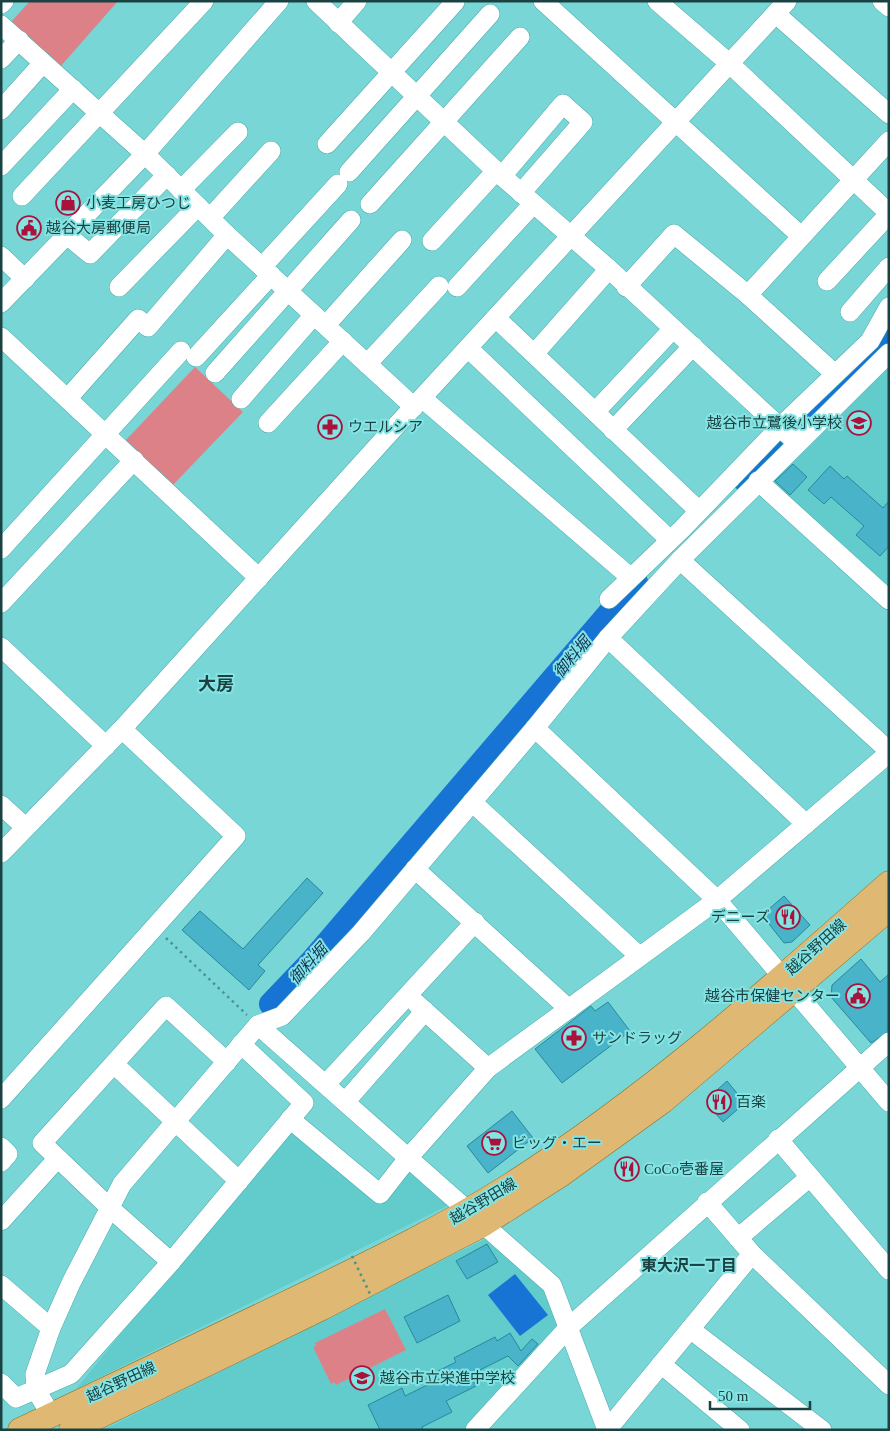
<svg xmlns="http://www.w3.org/2000/svg" width="890" height="1431" viewBox="0 0 890 1431" font-family="'Times New Roman','Noto Sans JP',serif">
  <style>
    .built { fill: #61cccb }
    .green { fill: #dd8189 }
    .water { fill: #1874d4 }
    .lines { fill: none; stroke-linecap: round; stroke-linejoin: round }
    .river { stroke: #1874d4; stroke-width: 24 }
    .building { fill: #49b3ca; stroke: #28889c }
    .minor-casing { stroke: #4cadac; stroke-width: 20 }
    .major-casing { stroke: #8c7025; stroke-width: 25 }
    .path { stroke: #4d9392; stroke-width: 2.5; stroke-dasharray: 2.5 4; stroke-linecap: butt }
    .minor { stroke: #fff; stroke-width: 19 }
    .major { stroke: #dfb873; stroke-width: 24 }
    .path-bridge { stroke: #4d9392; stroke-width: 2.5; stroke-dasharray: 2.5 4; stroke-linecap: butt }
    .labels { text-anchor: middle; dominant-baseline: central; stroke-width: 4; stroke-linejoin: round; paint-order: stroke }
    .poi-label { font-size: 15px; fill: #1a4242; stroke: #85e4e3; text-anchor: start }
    .street-label { font-size: 15px; fill: #1a4242; stroke: #85e4e3 }
    .water-label { font-size: 16px; font-style: italic; fill: #113259; stroke: #85e4e3 }
    .neighbourhood-label { font-size: 16px; font-weight: bold; fill: #1a4242; stroke: #85e4e3 }
    .quarter-label { font-size: 18px; font-weight: bold; fill: #1a4242; stroke: #85e4e3 }
  </style>
  <rect width="100%" height="100%" fill="#78d7d6"/>
  <g class="built">
    <polygon points="889,364 889,590 770,482"/>
    <polygon points="290,1125 380,1200 409,1165 453,1203 76,1389"/>
    <polygon points="493,1235 547,1288 563,1327 472,1430 103,1430"/>
  </g>
  <g class="green">
    <polygon points="30,1 118,1 60,67 10,23"/>
    <polygon points="195,367 243,412 171,487 124,442"/>
    <polygon points="385,1309 406,1350 336,1385 334,1382 331,1384 313,1347 316,1346 315,1343"/>
  </g>
  <polygon class="water" points="515,1274 548,1315 520,1336 488,1295"/>
  <g class="lines">
    <g class="river">
      <polyline points="742,478 876,350 889,326"/>
      <polyline points="271,1004 312,961 636,582"/>
    </g>
  </g>
  <g class="building">
    <polygon points="793,464 807,477 790,495 775,481"/>
    <polygon points="830,466 844,479 847,476 883,508 889,501 889,546 880,556 856,535 864,526 831,497 824,504 808,490"/>
    <polygon points="307,878 323,893 258,965 265,971 249,990 182,930 200,911 243,949"/>
    <polygon points="784,896 810,925 792,942 784,943 762,915"/>
    <polygon points="861,959 880,982 889,974 889,1031 871,1043 831,997 832,985"/>
    <polygon points="608,1002 630,1031 562,1083 535,1049 591,1006 595,1011"/>
    <polygon points="727,1081 745,1103 723,1122 716,1114 719,1111 708,1098"/>
    <polygon points="512,1111 533,1138 488,1173 467,1146"/>
    <polygon points="487,1244 498,1262 467,1279 456,1261"/>
    <polygon points="448,1295 460,1321 417,1343 404,1317"/>
    <polygon points="510,1333 521,1351 532,1339 538,1344 518,1366 508,1356 470,1375 476,1386 446,1401 452,1412 422,1427 423,1430 380,1430 368,1405 402,1388 405,1396 441,1378 438,1371 456,1362 454,1358 495,1337 497,1341"/>
  </g>
  <g class="lines">
    <g class="minor-casing">
      <g id="minor">
        <polyline points="316,1 496,171 609,269 797,443"/>
        <polyline points="543,1 801,236"/>
        <polyline points="657,1 730,64 889,213"/>
        <polyline points="882,1 889,7"/>
        <polyline points="1,4 4,1"/>
        <polyline points="776,14 889,114"/>
        <polyline points="338,23 357,1"/>
        <polyline points="1,25 145,154 227,235 414,407"/>
        <polyline points="1,59 19,40"/>
        <polyline points="1,110 43,63"/>
        <polyline points="327,144 455,2"/>
        <polyline points="1,166 73,89"/>
        <polyline points="349,172 490,14"/>
        <polyline points="502,176 563,104 583,122 521,193"/>
        <polyline points="181,190 238,132"/>
        <polyline points="22,196 204,1"/>
        <polyline points="370,204 520,37"/>
        <polyline points="210,218 271,151"/>
        <polyline points="67,235 90,254 167,175"/>
        <polyline points="432,241 496,171"/>
        <polyline points="1,256 25,279"/>
        <polyline points="262,267 338,184"/>
        <polyline points="827,281 889,214"/>
        <polyline points="119,287 198,206"/>
        <polyline points="457,287 533,204"/>
        <polyline points="626,287 674,234 748,295 835,374"/>
        <polyline points="748,295 889,141"/>
        <polyline points="1,303 145,154 279,1"/>
        <polyline points="850,312 889,267"/>
        <polyline points="496,318 699,511"/>
        <polyline points="326,325 402,240"/>
        <polyline points="1,337 259,578"/>
        <polyline points="468,348 670,540"/>
        <polyline points="889,353 680,560 608,638 535,728 717,900 889,1102"/>
        <polyline points="534,354 609,269"/>
        <polyline points="196,357 271,275"/>
        <polyline points="367,364 439,286"/>
        <polyline points="215,373 351,220"/>
        <polyline points="68,398 138,319 148,327 227,235"/>
        <polyline points="422,398 630,577"/>
        <polyline points="241,399 314,315"/>
        <polyline points="595,412 670,332"/>
        <polyline points="268,423 343,341"/>
        <polyline points="613,430 693,346"/>
        <polyline points="758,481 889,600"/>
        <polyline points="1,549 181,351"/>
        <polyline points="680,560 889,751"/>
        <polyline points="609,599 682,529 780,427 870,341 889,307"/>
        <polyline points="1,603 134,460"/>
        <polyline points="608,638 806,824"/>
        <polyline points="1,647 106,746"/>
        <polyline points="472,802 638,955"/>
        <polyline points="1,805 25,827"/>
        <polyline points="1,853 122,729 384,439 787,1"/>
        <polyline points="415,869 569,1009"/>
        <polyline points="416,1003 488,1068"/>
        <polyline points="258,1025 552,1285 607,1430"/>
        <polyline points="114,1064 239,1181"/>
        <polyline points="326,1084 475,922"/>
        <polyline points="1,1099 236,836 122,729"/>
        <polyline points="346,1101 425,1011"/>
        <polyline points="290,1119 380,1194 409,1157 488,1068 717,900 889,753"/>
        <polyline points="778,1139 889,1270"/>
        <polyline points="1,1147 8,1154 1,1162"/>
        <polyline points="707,1202 752,1254 889,1385"/>
        <polyline points="1,1221 57,1159"/>
        <polyline points="738,1238 810,1177"/>
        <polyline points="171,1262 110,1208 42,1143 166,1006 227,1062"/>
        <polyline points="1,1285 51,1328"/>
        <polyline points="690,1329 822,1430"/>
        <polyline points="661,1364 740,1430"/>
        <polyline points="1,1383 16,1398 71,1374 171,1262 304,1103 241,1044"/>
        <polyline points="51,1415 36,1390 35,1374 51,1328 71,1283 122,1184 258,1025 282,1016 361,933 535,728"/>
        <polyline points="475,1430 569,1327 889,1042"/>
        <polyline points="607,1430 752,1254"/>
      </g>
    </g>
    <g class="major-casing">
      <g id="major">
        <path d="M20 1430C114 1385 208 1341 301 1296 371 1262 442 1228 507 1187 646 1099 767 991 889 883"/>
        <polyline points="71,1430 322,1308 484,1224 559,1176 663,1101 889,909"/>
      </g>
    </g>
    <polyline class="path" points="166,938 247,1015"/>
    <use href="#minor" class="minor"/>
    <use href="#major" class="major"/>
    <polyline class="path-bridge" points="352,1256 370,1294"/>
  </g>
  <defs>
    <g id="shop-ring" transform="scale(1.25)"><circle r="9.5" fill="#85e4e3" stroke="#a9123b" stroke-width="1.5"/><path d="M-5-2.5h2.3a2.7 3.5 0 0 1 5.4 0H5L5.5 6h-11ZM-1.5-2.5h3a1.5 2.3 0 0 0-3 0Z" fill="#a9123b"/></g>
    <g id="civic-ring" transform="scale(1.25)"><circle r="9.5" fill="#85e4e3" stroke="#a9123b" stroke-width="1.5"/><path d="M-.6-6.5H3V-4.5H.6V-3L4-1V1h2V6H-6V1h2V-1L-.6-3ZM-1.2 2.5V6h2.4V2.5Z" fill="#a9123b"/></g>
    <g id="school-ring" transform="scale(1.25)"><circle r="9.5" fill="#85e4e3" stroke="#a9123b" stroke-width="1.5"/><path d="M0-5L7-2L0 1L-7-2ZM-4 1L0 2.5L4 1V4Q0 6-4 4Z" fill="#a9123b"/></g>
    <g id="pharmacy-ring" transform="scale(1.25)"><circle r="9.5" fill="#85e4e3" stroke="#a9123b" stroke-width="1.5"/><path d="M-2-6h4v4h4v4h-4v4h-4v-4h-4v-4h4Z" fill="#a9123b"/></g>
    <g id="restaurant-ring" transform="scale(1.25)"><circle r="9.5" fill="#85e4e3" stroke="#a9123b" stroke-width="1.5"/><path d="M-5-6h1v4h1v-4h1v4h1v-4h1v5L-1.5 .5V6h-2V.5L-5-1ZM5-6V6H3V1.5H1.5Q1.5-4 5-6Z" fill="#a9123b"/></g>
    <g id="supermarket-ring" transform="scale(1.25)"><circle r="9.5" fill="#85e4e3" stroke="#a9123b" stroke-width="1.5"/><path d="M-6-5.5h2.5l.6 2H6L4.5 2H-2.5L-4.4-4H-6ZM-1.5 3.2a1.3 1.3 0 1 0 .1 0ZM3 3.2a1.3 1.3 0 1 0 .1 0Z" fill="#a9123b"/></g>
  </defs>
  <g fill-rule="evenodd">
    <use href="#shop-ring" x="68" y="203"/>
    <use href="#civic-ring" x="29" y="228"/>
    <use href="#school-ring" x="859" y="423"/>
    <use href="#pharmacy-ring" x="330" y="427"/>
    <use href="#restaurant-ring" x="788" y="917"/>
    <use href="#civic-ring" x="858" y="996"/>
    <use href="#pharmacy-ring" x="574" y="1038"/>
    <use href="#restaurant-ring" x="719" y="1102"/>
    <use href="#supermarket-ring" x="494" y="1143"/>
    <use href="#restaurant-ring" x="627" y="1169"/>
    <use href="#school-ring" x="362" y="1378"/>
  </g>
  <g class="labels">
    <g class="poi-label">
      <text x="86" y="203">小麦工房ひつじ</text>
      <text x="46" y="228">越谷大房郵便局</text>
      <text x="842" y="423" text-anchor="end">越谷市立鷺後小学校</text>
      <text x="348" y="427">ウエルシア</text>
      <text x="770" y="917" text-anchor="end">デニーズ</text>
      <text x="840" y="996" text-anchor="end">越谷市保健センター</text>
      <text x="592" y="1038">サンドラッグ</text>
      <text x="736" y="1102">百楽</text>
      <text x="512" y="1143">ビッグ・エー</text>
      <text x="644" y="1169">CoCo壱番屋</text>
      <text x="380" y="1378">越谷市立栄進中学校</text>
    </g>
    <g class="street-label">
      <text transform="translate(816 947) rotate(-42)">越谷野田線</text>
      <text transform="translate(483 1201) rotate(-31)">越谷野田線</text>
      <text transform="translate(121 1382) rotate(-25)">越谷野田線</text>
    </g>
    <g class="water-label">
      <text transform="translate(572 657) rotate(-50)">御料堀</text>
      <text transform="translate(308 964) rotate(-48)">御料堀</text>
    </g>
    <g class="neighbourhood-label">
      <text x="689" y="1265">東大沢一丁目</text>
    </g>
    <g class="quarter-label">
      <text x="216" y="684">大房</text>
    </g>
  </g>
  <rect width="890" height="1431" fill="none" stroke="#1a4242" stroke-width="5"/>
  <path d="M710 1401v8h100v-8" fill="none" stroke="#1a4242" stroke-width="2.5"/>
  <text x="718" y="1401" font-size="15" fill="#1a4242" stroke="#85e4e3" stroke-width="4" paint-order="stroke">50 m</text>
</svg>
